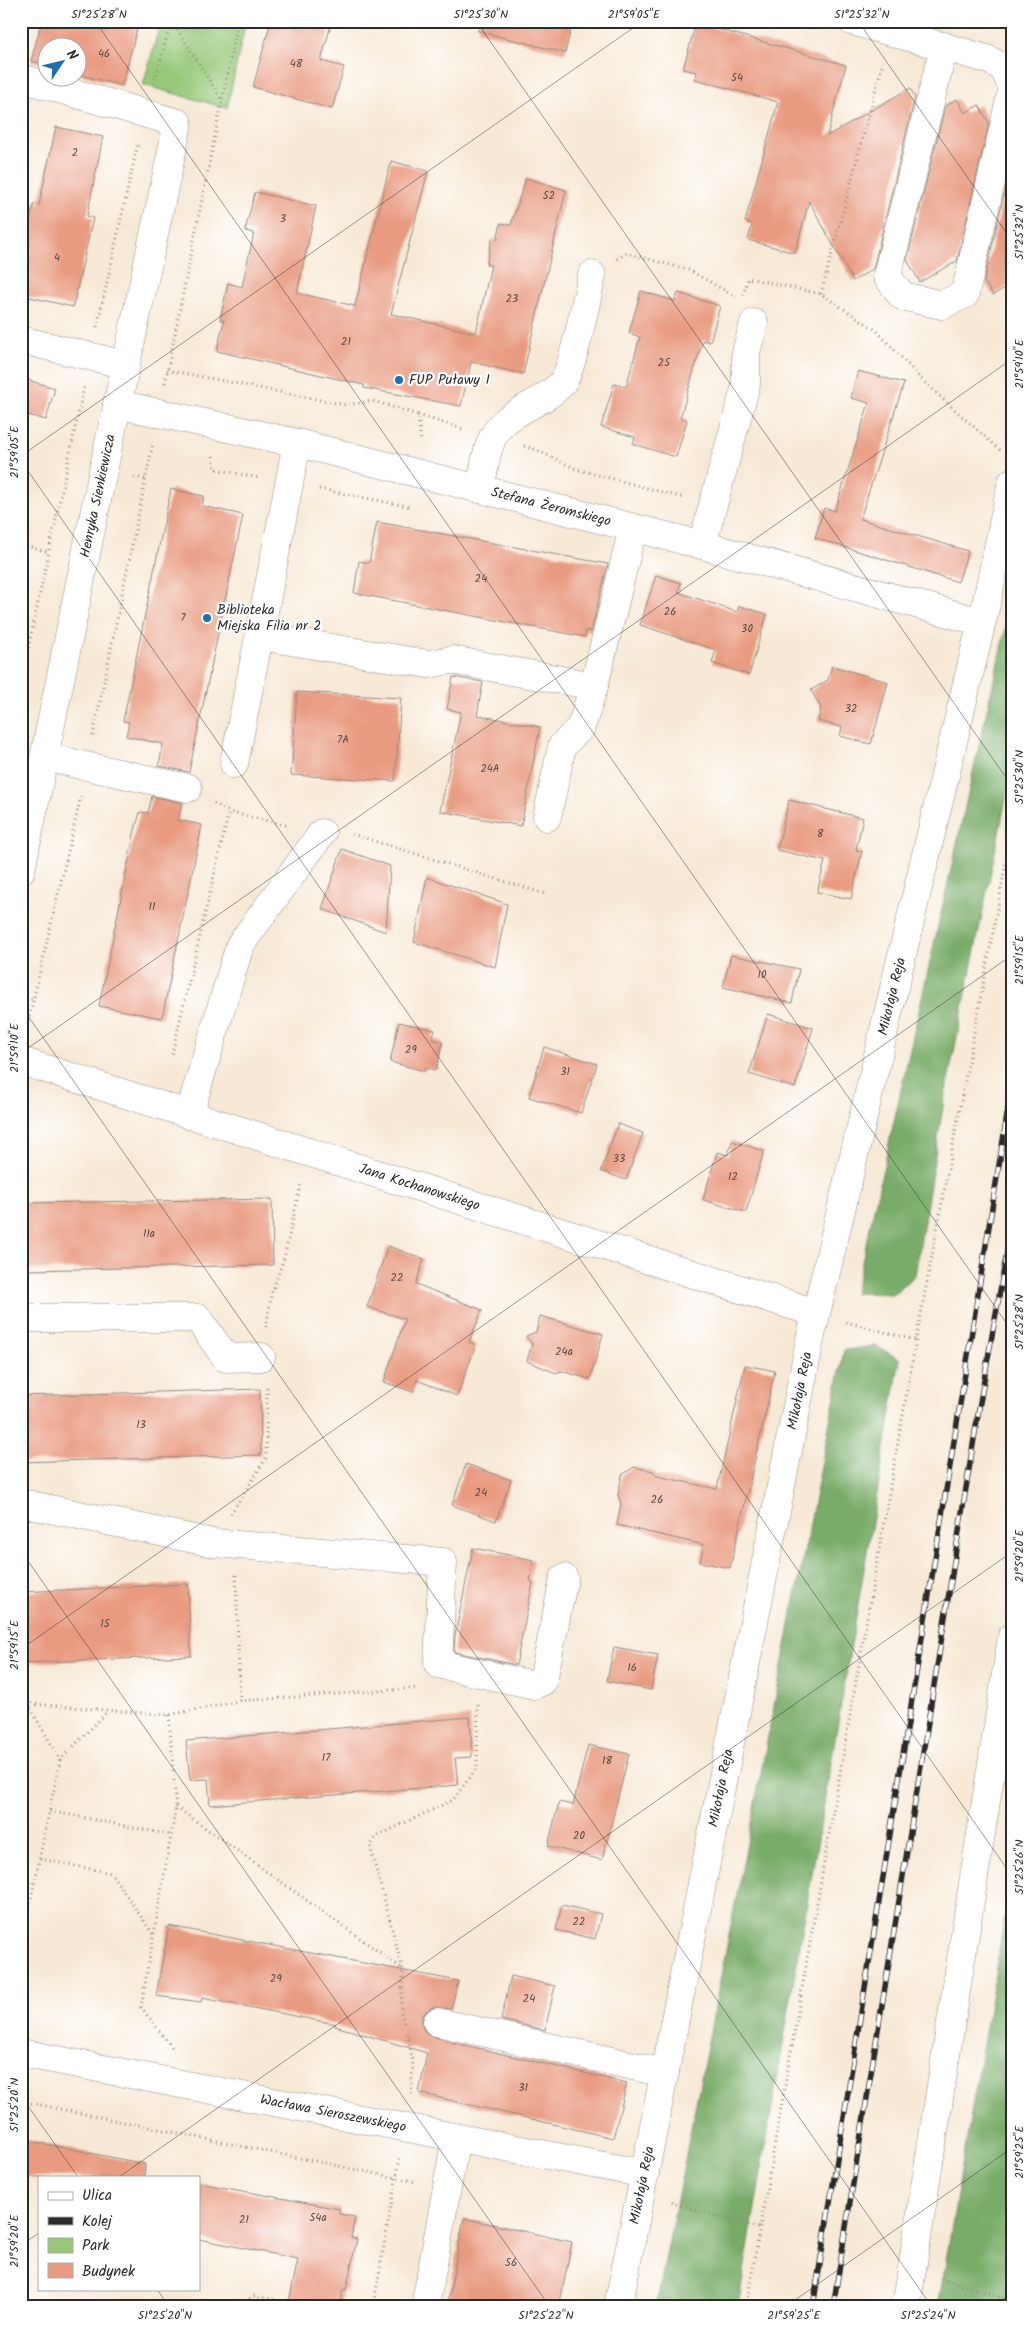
<svg xmlns="http://www.w3.org/2000/svg" width="1033" height="2328" viewBox="0 0 1033 2328" font-family="Kalam,sans-serif">
  <style>
    .green { fill: #96c878; stroke: #607a52 }
    .forest { fill: #78ac68; stroke: #526c4a }
    .building { fill: #e99b81 }
    .lines { fill: none; stroke-linecap: round; stroke-linejoin: round }
    .minor-casing { stroke: #918a80; stroke-width: 29 }
    .path { stroke: #918a80; stroke-width: 3; stroke-dasharray: 1 4; stroke-linecap: butt }
    .minor { stroke: #fff; stroke-width: 28 }
    .rail-casing { stroke: #2b2b2b; stroke-width: 5.5 }
    .rail { stroke: #fff; stroke-width: 4; stroke-dasharray: 11; stroke-linecap: butt }
    .ticks { fill: none; stroke: #2b2b2b; stroke-width: 1; stroke-opacity: 0.45 }
    .poi-dot { fill: #1f6fb2; stroke: #fff; stroke-width: 2 }
    .labels { text-anchor: middle; dominant-baseline: central; stroke-width: 4.5; stroke-linejoin: round; paint-order: stroke }
    .number-label { font-size: 11px; fill: #5a4740 }
    .poi-label { font-size: 14px; fill: #2b2b2b; stroke: #fff; text-anchor: start }
    .street-label { font-size: 14px; fill: #2b2b2b; stroke: #fff }
    .neatline { fill: none; stroke: #2b2b2b; stroke-width: 2 }
    .ticks-label { font-size: 12px; text-anchor: middle; fill: #2b2b2b }
  </style>
  <rect width="100%" height="100%" fill="#fff"/>
  <filter id="ink" filterUnits="userSpaceOnUse"><feTurbulence type="fractalNoise" baseFrequency=".02" numOctaves="2"/><feDisplacementMap in="SourceGraphic" scale="10" xChannelSelector="R" yChannelSelector="G"/><feConvolveMatrix kernelMatrix="1 2 1 2 8 2 1 2 1" color-interpolation-filters="sRGB"/></filter>
  <filter id="wash" filterUnits="userSpaceOnUse"><feTurbulence type="fractalNoise" baseFrequency=".0096" numOctaves="4" result="noise"/><feDisplacementMap in="SourceGraphic" scale="20" xChannelSelector="R" yChannelSelector="G"/><feGaussianBlur stdDeviation="1.12" result="paint"/><feColorMatrix in="noise" values="0 0 0 0 0 0 0 0 0 0 0 0 0 0 0 0 0 1.4 0 .05"/><feComposite in="paint" operator="in"/></filter>
  <g filter="url(#wash)">
    <rect width="100%" height="100%" fill="#f7e9d6"/>
    <polygon class="green" points="161,21 246,21 227,108 143,85"/>
    <g class="forest">
      <polygon points="1012,600 1012,770 945,1095 915,1275 894,1294 855,1293"/>
      <polygon points="876,1346 900,1359 738,2307 656,2307 844,1350"/>
      <polygon points="1012,1875 1012,2307 938,2307"/>
    </g>
    <g id="blocks">
      <g class="building">
        <polygon points="42,21 139,21 122,86 78,74 78,48 48,48 48,65 31,61"/>
        <polygon points="271,21 332,21 321,61 344,67 332,109 253,87"/>
        <polygon points="479,21 573,21 565,53 478,31"/>
        <polygon points="696,23 846,65 827,136 910,88 915,97 873,269 853,281 809,201 795,253 748,240 752,224 745,222 778,102 695,79 697,72 683,69"/>
        <polygon points="957,99 965,113 979,105 989,123 957,261 920,282 907,260 945,106"/>
        <polygon points="56,127 103,137 87,216 93,218 73,307 21,295 21,261 34,204 39,205"/>
        <polygon points="391,161 428,171 391,314 476,333 491,265 486,265 492,239 497,240 501,223 511,225 526,178 566,190 523,374 471,362 461,406 364,388 364,385 217,351 224,320 220,320 228,283 242,287 254,233 245,231 255,192 316,206 297,293 355,306"/>
        <polygon points="1011,164 1012,284 993,295 984,281"/>
        <polygon points="641,291 675,301 678,293 720,306 710,342 703,340 680,418 687,420 676,457 633,444 635,437 601,427 614,384 626,387 640,337 629,333"/>
        <polygon points="858,371 904,383 860,519 968,551 958,582 815,538 824,508 835,511 869,403 851,398"/>
        <polygon points="21,378 55,388 46,420 21,413"/>
        <polygon points="171,489 204,496 202,506 243,515 189,772 159,766 163,744 126,736 129,722 123,721"/>
        <polygon points="377,522 608,564 591,632 586,630 585,637 354,593 359,561 369,563"/>
        <polygon points="656,575 681,583 678,592 737,612 739,606 767,614 749,675 712,663 716,650 640,625"/>
        <polygon points="832,666 888,682 871,744 840,736 842,727 818,721 821,708 811,690 828,680"/>
        <polygon points="453,677 483,682 477,715 540,727 521,826 440,811 461,712 447,709"/>
        <polygon points="297,692 401,698 395,781 291,775"/>
        <polygon points="152,796 182,803 178,820 202,825 162,1018 99,1006 134,834 140,812 148,813"/>
        <polygon points="789,800 863,818 856,850 862,851 851,899 817,892 825,861 777,850"/>
        <polygon points="342,849 390,866 386,932 322,909"/>
        <polygon points="427,877 507,904 495,967 414,942"/>
        <polygon points="731,955 799,969 792,1003 723,987"/>
        <polygon points="768,1014 813,1028 795,1088 749,1074"/>
        <polygon points="399,1022 435,1030 432,1039 443,1042 436,1070 425,1068 425,1071 390,1062"/>
        <polygon points="544,1047 597,1064 581,1113 529,1097"/>
        <polygon points="618,1124 643,1133 626,1180 601,1171"/>
        <polygon points="732,1141 764,1151 746,1212 703,1200 717,1152 728,1155"/>
        <polygon points="272,1199 273,1265 26,1270 25,1203"/>
        <polygon points="388,1246 424,1259 416,1284 482,1310 469,1342 476,1345 457,1396 417,1380 413,1392 384,1382 405,1319 367,1307"/>
        <polygon points="540,1316 603,1334 590,1379 561,1371 556,1373 527,1361 532,1344 526,1336 536,1332"/>
        <polygon points="745,1365 775,1371 730,1568 700,1562 704,1545 617,1525 621,1504 618,1495 622,1475 634,1467 653,1471 657,1476 717,1489"/>
        <polygon points="260,1389 261,1455 21,1462 21,1396"/>
        <polygon points="466,1464 511,1480 496,1521 452,1505"/>
        <polygon points="473,1548 534,1560 530,1581 533,1582 516,1665 454,1652 455,1635"/>
        <polygon points="188,1584 191,1656 21,1663 21,1592"/>
        <polygon points="614,1647 658,1655 651,1690 607,1681"/>
        <polygon points="470,1717 472,1757 455,1758 458,1785 210,1805 208,1779 190,1780 186,1741"/>
        <polygon points="588,1745 629,1754 602,1860 548,1846 559,1802 573,1805"/>
        <polygon points="562,1905 601,1914 595,1939 556,1930"/>
        <polygon points="169,1926 458,1981 451,2009 433,2007 425,2012 422,2019 422,2026 426,2033 443,2040 627,2083 613,2138 419,2093 427,2053 335,2026 336,2024 202,1998 201,2002 156,1996"/>
        <polygon points="511,1976 555,1986 545,2030 501,2020"/>
        <polygon points="21,2139 145,2164 144,2177 21,2177"/>
        <polygon points="199,2183 340,2209 339,2214 355,2217 351,2238 357,2239 346,2290 343,2289 340,2307 288,2307 298,2259 199,2239"/>
        <polygon points="464,2218 572,2242 559,2307 447,2307"/>
      </g>
    </g>
  </g>
  <g filter="url(#ink)">
    <use href="#blocks" fill-opacity="0" stroke="#918a80" stroke-width="1"/>
    <g class="lines">
      <g class="minor-casing">
        <g id="minor">
          <polyline points="852,21 987,59 1004,68 1012,87"/>
          <polyline points="944,46 887,276 902,296 942,305 965,294 1012,91"/>
          <polyline points="21,78 178,123 103,471 21,870"/>
          <polyline points="21,340 126,365"/>
          <path id="s1" d="M117 404 297 443 702 545 981 622"/>
          <path d="M480 489C484 473 485 452 493 437 506 410 543 405 562 383 573 370 587 296 592 275"/>
          <polyline points="702,545 746,385 746,352 754,323"/>
          <polyline points="260,636 428,664 452,660 594,686"/>
          <polyline points="44,757 188,788"/>
          <polyline points="234,764 297,443"/>
          <polyline points="547,817 562,746 581,727 594,686 633,528"/>
          <path id="s2" d="M21 1061 816 1313"/>
          <polyline points="189,1115 240,945 322,833"/>
          <polyline points="21,1318 198,1318 226,1358 261,1357"/>
          <polyline points="21,1503 213,1543 443,1562 438,1664 534,1685 543,1681 564,1578"/>
          <polyline points="437,2022 665,2073"/>
          <path id="s3" d="M21 2053 645 2174"/>
          <polyline points="425,2307 456,2139"/>
          <path id="s4" d="M618 2307 811 1335 987 600 1012 482"/>
          <polyline points="906,2307 1012,1637"/>
        </g>
      </g>
      <g class="path">
        <polyline points="172,21 221,99"/>
        <polyline points="997,21 1012,25"/>
        <polyline points="154,84 171,21"/>
        <polyline points="617,259 626,253 689,270 736,297"/>
        <polyline points="821,294 883,62"/>
        <polyline points="743,295 748,278 821,294 876,330 925,383 1002,452"/>
        <polyline points="97,327 138,143"/>
        <polyline points="167,370 346,405 373,401 418,415 421,443"/>
        <polyline points="165,383 238,21"/>
        <polyline points="418,415 463,429"/>
        <polyline points="524,446 537,450 576,469 684,498"/>
        <polyline points="213,456 215,469 259,478"/>
        <polyline points="134,477 146,479"/>
        <polyline points="319,489 412,507"/>
        <polyline points="21,545 49,552"/>
        <polyline points="21,682 84,387"/>
        <polyline points="93,736 153,443"/>
        <polyline points="214,803 229,812 289,826"/>
        <polyline points="352,834 545,894"/>
        <polyline points="21,996 32,999"/>
        <polyline points="26,1031 81,796"/>
        <polyline points="172,1054 229,812"/>
        <polyline points="846,1322 916,1340"/>
        <polyline points="266,1327 272,1292 284,1258 301,1183"/>
        <polyline points="231,1514 266,1458 267,1388"/>
        <polyline points="236,1575 240,1701"/>
        <polyline points="21,1703 169,1715 240,1701 419,1688"/>
        <polyline points="28,1704 60,1760"/>
        <polyline points="169,1715 176,1807 141,2007 174,2050"/>
        <polyline points="176,1807 403,1969"/>
        <polyline points="50,1811 171,1835"/>
        <polyline points="40,1859 111,1873 153,1934"/>
        <polyline points="21,1947 60,1760 108,1711"/>
        <polyline points="404,2023 401,2012 403,1970 370,1846 377,1836 453,1800 477,1768 478,1703"/>
        <polyline points="407,2034 413,2061 411,2097"/>
        <polyline points="21,2101 417,2182"/>
        <polyline points="672,2201 675,2204 759,2228"/>
        <polyline points="941,2279 1012,2300"/>
        <polyline points="237,2307 253,2296 289,2302"/>
        <polyline points="373,2307 400,2157"/>
        <polyline points="746,2307 916,1340 1012,831"/>
      </g>
      <use href="#minor" class="minor"/>
      <g class="rail-casing">
        <g id="rail">
          <polyline points="813,2307 1012,1085"/>
          <polyline points="833,2307 979,1408 1012,1224"/>
        </g>
      </g>
      <use href="#rail" class="rail"/>
    </g>
  </g>
  <path class="ticks" d="M95 21 1012 1331M476 21 1012 786M858 21 1012 241M21 456 643 21M21 461 1012 1876M21 1006 932 2307M21 1053 1012 359M21 1551 550 2307M21 1649 1012 955M21 2096 78 2177M119 2177 1012 1552M21 2245 39 2233M157 2289 169 2307M785 2307 1012 2148"/>
  <g class="poi-dot">
    <circle cx="399" cy="380" r="5"/>
    <circle cx="207" cy="618" r="5"/>
  </g>
  <g class="labels">
    <g class="number-label">
      <text x="104" y="54">46</text>
      <text x="296" y="64">48</text>
      <text x="737" y="78">54</text>
      <text x="75" y="153">2</text>
      <text x="549" y="196">52</text>
      <text x="283" y="219">3</text>
      <text x="57" y="258">4</text>
      <text x="512" y="299">23</text>
      <text x="346" y="342">21</text>
      <text x="664" y="363">25</text>
      <text x="481" y="579">24</text>
      <text x="670" y="612">26</text>
      <text x="183" y="618">7</text>
      <text x="747" y="629">30</text>
      <text x="851" y="709">32</text>
      <text x="343" y="740">7A</text>
      <text x="490" y="769">24A</text>
      <text x="820" y="834">8</text>
      <text x="152" y="907">11</text>
      <text x="762" y="975">10</text>
      <text x="411" y="1050">29</text>
      <text x="565" y="1072">31</text>
      <text x="619" y="1159">33</text>
      <text x="733" y="1177">12</text>
      <text x="149" y="1234">11a</text>
      <text x="397" y="1278">22</text>
      <text x="564" y="1352">24a</text>
      <text x="141" y="1425">13</text>
      <text x="481" y="1493">24</text>
      <text x="657" y="1500">26</text>
      <text x="105" y="1624">15</text>
      <text x="632" y="1668">16</text>
      <text x="326" y="1758">17</text>
      <text x="607" y="1761">18</text>
      <text x="579" y="1836">20</text>
      <text x="579" y="1922">22</text>
      <text x="276" y="1979">29</text>
      <text x="529" y="1999">24</text>
      <text x="523" y="2088">31</text>
      <text x="318" y="2218">54a</text>
      <text x="244" y="2220">21</text>
      <text x="511" y="2263">56</text>
    </g>
    <g class="poi-label">
      <text x="409" y="380">FUP Puławy 1</text>
      <text x="217" y="610">Biblioteka<tspan x="217" dy="16">Miejska Filia nr 2</tspan></text>
    </g>
    <g class="street-label">
      <text transform="translate(98 496) rotate(-78)">Henryka Sienkiewicza</text>
      <text stroke="none"><textPath href="#s1" startOffset="446">Stefana Żeromskiego</textPath></text>
      <text stroke="none"><textPath href="#s4" startOffset="1339">Mikołaja Reja</textPath></text>
      <text stroke="none"><textPath href="#s2" startOffset="418">Jana Kochanowskiego</textPath></text>
      <text stroke="none"><textPath href="#s4" startOffset="934">Mikołaja Reja</textPath></text>
      <text stroke="none"><textPath href="#s4" startOffset="529">Mikołaja Reja</textPath></text>
      <text stroke="none"><textPath href="#s3" startOffset="318">Wacława Sieroszewskiego</textPath></text>
      <text stroke="none"><textPath href="#s4" startOffset="124">Mikołaja Reja</textPath></text>
    </g>
  </g>
  <rect width="1033" height="2328" fill="none" stroke="#fff" stroke-width="55"/>
  <rect x="38" y="2176" width="162" height="115" fill="#ffffff" stroke="#aaaaaa"/>
  <rect x="48" y="2192" width="25" height="8" fill="#ffffff" stroke="#aaaaaa"/>
  <text x="82" y="2200" font-size="15" fill="#2b2b2b">Ulica</text>
  <rect x="48" y="2217" width="25" height="8" fill="#2b2b2b" stroke="#aaaaaa"/>
  <text x="82" y="2226" font-size="15" fill="#2b2b2b">Kolej</text>
  <rect x="48" y="2238" width="25" height="15" fill="#96c878" stroke="#aaaaaa"/>
  <text x="82" y="2250" font-size="15" fill="#2b2b2b">Park</text>
  <rect x="48" y="2263" width="25" height="15" fill="#e99b81" stroke="#aaaaaa"/>
  <text x="82" y="2276" font-size="15" fill="#2b2b2b">Budynek</text>
  <g transform="translate(62 62) rotate(55)"><circle r="24" fill="#ffffff" stroke="#aaaaaa"/>
  <path d="M0-4L9 19L0 12L-9 19Z" fill="#1f6fb2"/>
  <text y="-8" font-size="14" font-weight="bold" text-anchor="middle" fill="#2b2b2b">N</text>
  </g>
  <rect x="28" y="28" width="978" height="2272" class="neatline"/>
  <g class="ticks-label">
    <text x="99" y="18">51°25'28"N</text>
    <text x="481" y="18">51°25'30"N</text>
    <text x="634" y="18">21°59'05"E</text>
    <text x="862" y="18">51°25'32"N</text>
    <text transform="translate(1019 232) rotate(-90)" y="4">51°25'32"N</text>
    <text transform="translate(1019 364) rotate(-90)" y="4">21°59'10"E</text>
    <text transform="translate(14 452) rotate(-90)" y="4">21°59'05"E</text>
    <text transform="translate(1019 777) rotate(-90)" y="4">51°25'30"N</text>
    <text transform="translate(1019 960) rotate(-90)" y="4">21°59'15"E</text>
    <text transform="translate(14 1048) rotate(-90)" y="4">21°59'10"E</text>
    <text transform="translate(1019 1322) rotate(-90)" y="4">51°25'28"N</text>
    <text transform="translate(1019 1556) rotate(-90)" y="4">21°59'20"E</text>
    <text transform="translate(14 1645) rotate(-90)" y="4">21°59'15"E</text>
    <text transform="translate(1019 1867) rotate(-90)" y="4">51°25'26"N</text>
    <text transform="translate(14 2105) rotate(-90)" y="4">51°25'20"N</text>
    <text transform="translate(1019 2152) rotate(-90)" y="4">21°59'25"E</text>
    <text transform="translate(14 2241) rotate(-90)" y="4">21°59'20"E</text>
    <text x="165" y="2319">51°25'20"N</text>
    <text x="546" y="2319">51°25'22"N</text>
    <text x="794" y="2319">21°59'25"E</text>
    <text x="928" y="2319">51°25'24"N</text>
  </g>
</svg>
